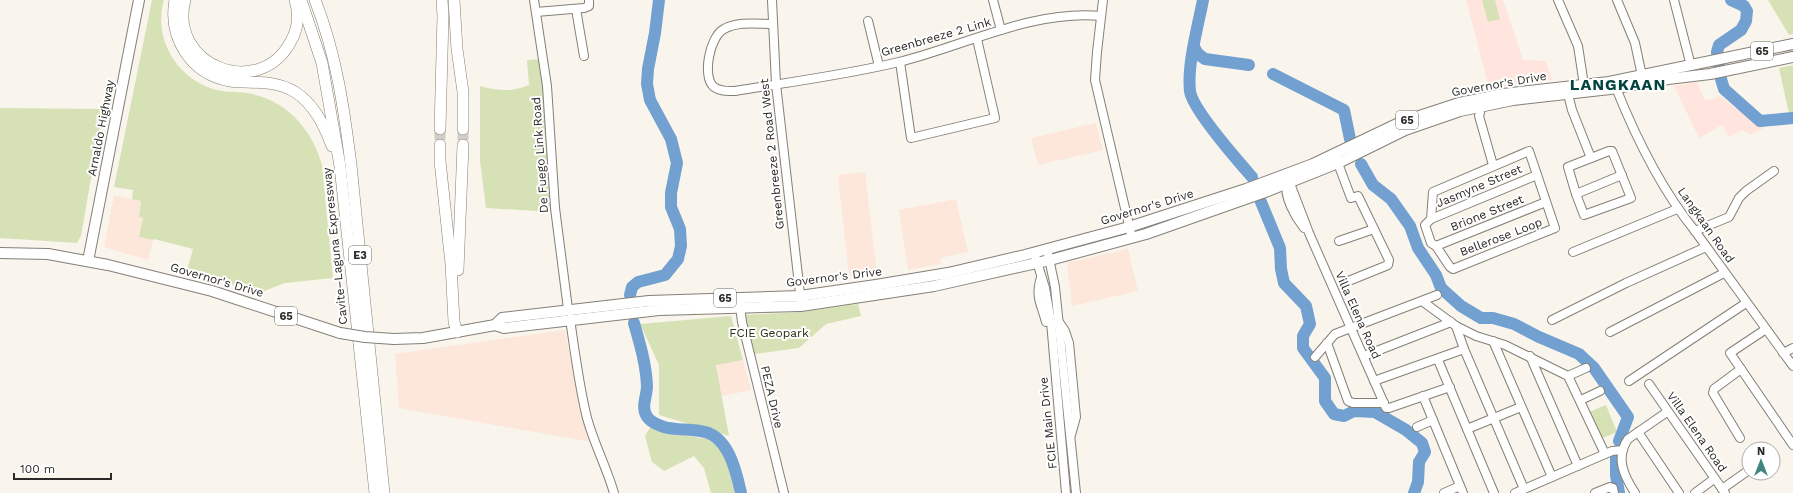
<svg xmlns="http://www.w3.org/2000/svg" width="1793" height="493" viewBox="0 0 1793 493" font-family="'Work Sans',sans-serif">
  <style>
    .commercial { fill: #fde6da }
    .education { fill: #ffe5de }
    .green { fill: #d6e2b6 }
    .lines { fill: none; stroke-linecap: round; stroke-linejoin: round }
    .river { stroke: #71a0d1; stroke-width: 12 }
    .highway-tunnel { stroke: #d1ccc5; stroke-width: 11; stroke-dasharray: 11 5.5; stroke-linecap: butt }
    .minor-casing { stroke: #847f77; stroke-width: 10 }
    .major-casing { stroke: #847f77; stroke-width: 12 }
    .highway-casing { stroke: #847f77; stroke-width: 12 }
    .minor { stroke: #fff; stroke-width: 8 }
    .major { stroke: #fff; stroke-width: 10 }
    .highway { stroke: #fff; stroke-width: 11 }
    .major-bridge-casing { stroke: #847f77; stroke-width: 12; stroke-linecap: butt }
    .major-bridge { stroke: #fff; stroke-width: 10 }
    .labels { text-anchor: middle; dominant-baseline: central; stroke-width: 4; stroke-linejoin: round; paint-order: stroke }
    .shield { fill: #fff; stroke: #6b6a68; stroke-width: 1 }
    .shield-label { font-size: 11px; font-weight: bold; fill: #2c2a27 }
    .street-label { font-size: 12px; fill: #2c2a27; stroke: #fff }
    .park-label { font-size: 12px; fill: #272d10; stroke: #fff }
    .district-label { font-size: 16px; font-weight: bold; letter-spacing: 1px; fill: #00433f; stroke: #fff }
  </style>
  <rect width="100%" height="100%" fill="#faf5ec"/>
  <g class="commercial">
    <polygon points="1096,123 1103,150 1038,165 1031,138"/>
    <polygon points="865,172 877,275 849,276 838,175"/>
    <polygon points="114,195 141,201 139,217 143,218 139,237 153,240 148,260 104,247"/>
    <polygon points="956,199 968,252 940,258 941,264 908,270 899,210"/>
    <polygon points="1128,249 1138,291 1072,306 1067,263"/>
    <polygon points="565,330 576,386 591,442 399,408 395,354"/>
    <polygon points="743,360 751,390 722,396 716,364"/>
  </g>
  <g class="education">
    <polygon points="1466,0 1503,0 1523,60 1546,61 1552,80 1489,88"/>
    <polygon points="1697,82 1704,99 1710,100 1720,96 1759,126 1765,127 1751,135 1742,130 1729,137 1722,125 1699,138 1674,86"/>
  </g>
  <g class="green">
    <path d="M152 0H164C153 37 175 75 210 88 222 93 234 91 247 93 285 99 312 128 322 165L333 278 285 283 259 293 187 270 193 249 154 239 153 240 139 237 143 218 139 217 141 201 132 199 133 190 114 187Z"/>
    <polygon points="1482,0 1495,0 1500,19 1488,22"/>
    <polygon points="1768,0 1793,0 1793,34 1789,35"/>
    <path d="M542 59 553 212 486 208 480 161V86C499 91 511 92 529 85L527 60Z"/>
    <polygon points="1793,65 1793,114 1789,114 1779,68"/>
    <polygon points="0,108 103,109 81,236 77,243 0,238"/>
    <polygon points="858,304 861,316 826,324 799,348 754,354 744,315 802,312"/>
    <polygon points="731,316 743,360 716,365 729,436 659,415 659,365 640,324"/>
    <polygon points="1606,405 1617,432 1601,439 1589,412"/>
    <polygon points="651,426 667,433 707,439 720,448 733,469 735,478 734,493 711,493 704,468 694,456 664,471 652,462 645,436"/>
  </g>
  <g class="lines">
    <g class="river">
      <path d="M1203 0C1198 26 1187 65 1190 91 1192 109 1238 161 1252 177"/>
      <polyline points="1731,0 1744,6 1747,11 1746,21 1741,30 1719,45 1717,52 1721,79 1724,89 1760,121 1793,118"/>
      <polyline points="1194,47 1198,54 1205,59 1249,65"/>
      <polyline points="1273,74 1344,110 1350,139"/>
      <polyline points="1361,164 1373,185 1391,199 1410,226 1418,248 1436,275 1441,288 1461,306 1481,318 1493,318 1514,324 1539,337 1579,354 1594,368 1628,417 1619,441"/>
      <polyline points="1261,202 1280,248 1281,269 1284,283 1306,306 1310,324 1303,336 1303,348 1325,378 1325,401 1334,414 1344,416 1354,411 1375,412 1406,430 1422,443 1425,452 1419,462 1418,482 1414,493"/>
      <polyline points="630,295 632,287 638,282 665,275 678,259 681,246 680,229 671,207 671,193 677,163 671,139 650,100 647,84 648,69 655,33 659,0"/>
      <path d="M634 323C640 344 646 364 647 386 647 397 640 408 648 418 652 423 658 425 664 427 675 430 688 429 700 431 728 434 736 470 741 493"/>
      <polyline points="1616,455 1616,475 1619,493"/>
    </g>
    <g class="highway-tunnel">
      <polyline points="440,129 440,145"/>
      <polyline points="463,129 463,145"/>
    </g>
    <g class="minor-casing">
      <g id="minor">
        <polyline points="534,0 547,86 555,208 568,309"/>
        <polyline points="772,0 776,84 801,302"/>
        <polyline points="993,0 1001,30"/>
        <polyline points="1103,0 1097,52 1095,80 1132,238"/>
        <polyline points="1558,0 1578,46 1584,85"/>
        <polyline points="1617,0 1635,43 1642,76"/>
        <polyline points="1674,0 1691,66"/>
        <polyline points="576,9 584,56"/>
        <polyline points="536,12 584,8 589,6 589,0"/>
        <polyline points="868,21 879,66"/>
        <path d="M773 24C758 24 738 21 724 29 709 37 702 78 714 87 721 92 728 91 735 91 790 82 845 75 899 62 964 46 1034 9 1101 16"/>
        <polyline points="900,62 911,138 995,118 977,39"/>
        <path d="M1616 88C1636 138 1661 189 1695 231L1793 366"/>
        <polyline points="1568,94 1572,110 1591,158"/>
        <polyline points="1477,103 1480,113 1479,116 1493,165"/>
        <polygon points="1529,151 1555,228 1453,269 1450,267 1436,246 1431,243 1425,225 1431,219 1433,192"/>
        <polygon points="1609,151 1612,151 1631,198 1584,215 1576,194 1568,167"/>
        <polyline points="1336,158 1351,198 1358,196 1389,260 1388,265 1346,282"/>
        <polyline points="1286,180 1287,183 1291,186 1309,233 1386,408 1389,408 1450,387"/>
        <path d="M1287 183C1283 196 1296 218 1304 228"/>
        <polyline points="1576,194 1622,175"/>
        <polyline points="1431,219 1537,175"/>
        <polyline points="1695,231 1729,217 1739,198 1746,191 1774,171"/>
        <polyline points="1339,241 1374,229"/>
        <polyline points="1436,246 1546,202"/>
        <polyline points="1047,249 1055,287 1076,493"/>
        <polyline points="1034,252 1045,288 1051,322 1066,493"/>
        <polyline points="1573,252 1677,209"/>
        <path d="M1041 277C1035 298 1041 303 1046 322"/>
        <polyline points="1422,301 1456,326 1476,336 1505,345 1568,376 1605,454"/>
        <polyline points="740,306 742,322 784,493"/>
        <path d="M570 319C575 353 579 386 587 418 594 444 607 468 614 493"/>
        <polyline points="1552,320 1626,283 1706,247"/>
        <polyline points="1059,322 1065,331 1069,343 1076,417 1071,435"/>
        <polyline points="1456,326 1464,349 1524,489"/>
        <polyline points="1766,329 1730,353 1793,445"/>
        <polyline points="1610,332 1724,273"/>
        <polyline points="1493,341 1552,477"/>
        <polyline points="1327,343 1348,401 1353,403 1384,403"/>
        <polyline points="1783,353 1793,348"/>
        <polyline points="1364,356 1451,322"/>
        <polyline points="1530,356 1578,466"/>
        <polyline points="1315,357 1335,334 1437,295"/>
        <polyline points="1438,360 1494,493"/>
        <polyline points="1568,376 1586,368"/>
        <polyline points="1374,381 1464,349"/>
        <polyline points="1629,381 1746,303"/>
        <polyline points="1649,384 1725,493"/>
        <polyline points="1423,396 1463,493"/>
        <polyline points="1581,400 1600,391"/>
        <polyline points="1417,427 1433,420"/>
        <polyline points="1467,429 1521,407"/>
        <polyline points="1638,432 1679,493"/>
        <polyline points="1740,438 1713,393 1714,389 1741,369"/>
        <polyline points="1722,489 1749,470"/>
        <polyline points="1444,493 1460,486"/>
        <polyline points="1515,493 1612,451 1623,450"/>
        <polyline points="1595,493 1610,487 1613,488 1614,493"/>
        <path d="M1635 493C1624 476 1615 458 1628 439L1667 412"/>
        <polyline points="1695,493 1714,479"/>
      </g>
    </g>
    <g class="major-casing">
      <g id="major">
        <polyline points="0,253 48,254 108,265 212,291 340,333"/>
        <polyline points="88,261 139,0"/>
        <polyline points="495,325 502,318 649,301 800,296 876,285 948,273 1025,255 1129,227 1246,189 1313,164 1401,122 1459,103 1503,94 1609,82 1793,44"/>
        <polyline points="394,339 423,338 495,325 504,328 659,310 801,306 934,286 1050,260 1146,234 1268,191 1338,163 1405,130 1460,111 1513,100 1610,89 1668,79 1710,74 1793,57"/>
      </g>
    </g>
    <g class="highway-casing">
      <g id="highway">
        <path d="M175 0C168 38 191 74 230 81 252 84 274 79 295 92 314 104 324 125 332 146"/>
        <path d="M185 0C168 66 260 101 291 41 298 29 299 14 295 0"/>
        <polyline points="301,0 322,63 340,166 375,493"/>
        <path d="M315 0C336 53 344 108 351 165L384 493"/>
        <polyline points="454,0 457,49 463,92 463,129"/>
        <polyline points="440,129 443,16 442,0"/>
        <polyline points="440,145 440,161 451,264 454,322 457,332"/>
        <polyline points="458,270 463,145"/>
      </g>
    </g>
    <use href="#minor" class="minor"/>
    <use href="#major" class="major"/>
    <use href="#highway" class="highway"/>
    <g class="major-bridge-casing">
      <polyline id="major-bridge" points="340,333 365,337 394,339"/>
    </g>
    <use href="#major-bridge" class="major-bridge"/>
  </g>
  <g class="labels">
    <g class="shield">
      <rect x="1751" y="42" width="22" height="18" rx="3"/>
      <rect x="1396" y="111" width="22" height="18" rx="3"/>
      <rect x="349" y="246" width="22" height="18" rx="3"/>
      <rect x="714" y="289" width="22" height="18" rx="3"/>
      <rect x="275" y="307" width="22" height="18" rx="3"/>
    </g>
    <g class="shield-label">
      <text x="1762" y="51">65</text>
      <text x="1407" y="120">65</text>
      <text x="360" y="255">E3</text>
      <text x="725" y="298">65</text>
      <text x="286" y="316">65</text>
    </g>
    <g class="street-label">
      <text transform="translate(936 37) rotate(-16)">Greenbreeze 2 Link</text>
      <text transform="translate(1499 84) rotate(-10)">Governor's Drive</text>
      <text transform="translate(101 128) rotate(-79)">Arnaldo Highway</text>
      <text transform="translate(772 154) rotate(-96)">Greenbreeze 2 Road West</text>
      <text transform="translate(540 155) rotate(-94)">De Fuego Link Road</text>
      <text transform="translate(1479 186) rotate(-23)">Jasmyne Street</text>
      <text transform="translate(1147 207) rotate(-17)">Governor's Drive</text>
      <text transform="translate(1487 213) rotate(-22)">Brione Street</text>
      <text transform="translate(1706 225) rotate(55)">Langkaan Road</text>
      <text transform="translate(1501 237) rotate(-21)">Bellerose Loop</text>
      <text transform="translate(335 246) rotate(-96)">Cavite–Laguna Expressway</text>
      <text transform="translate(834 277) rotate(-7)">Governor's Drive</text>
      <text transform="translate(217 280) rotate(16)">Governor's Drive</text>
      <text transform="translate(1358 315) rotate(66)">Villa Elena Road</text>
      <text transform="translate(772 397) rotate(77)">PEZA Drive</text>
      <text transform="translate(1048 423) rotate(-96)">FCIE Main Drive</text>
      <text transform="translate(1697 432) rotate(55)">Villa Elena Road</text>
    </g>
    <g class="park-label">
      <text x="769" y="333">FCIE Geopark</text>
    </g>
    <g class="district-label">
      <text x="1618" y="84">LANGKAAN</text>
    </g>
  </g>
  <g transform="translate(1761 461)"><circle r="19" fill="#ffffff" stroke="#abaaa9"/>
  <path d="M0-3L7 15L0 10L-7 15Z" fill="#3f8681"/>
  <text y="-6" font-size="11" font-weight="bold" text-anchor="middle" fill="#2c2a27">N</text>
  </g>
  <path d="M14 473v6h97v-6" fill="none" stroke="#2c2a27" stroke-width="2"/>
  <text x="20" y="473" font-size="12" fill="#2c2a27" stroke="#ffffff" stroke-width="3" paint-order="stroke">100 m</text>
</svg>
